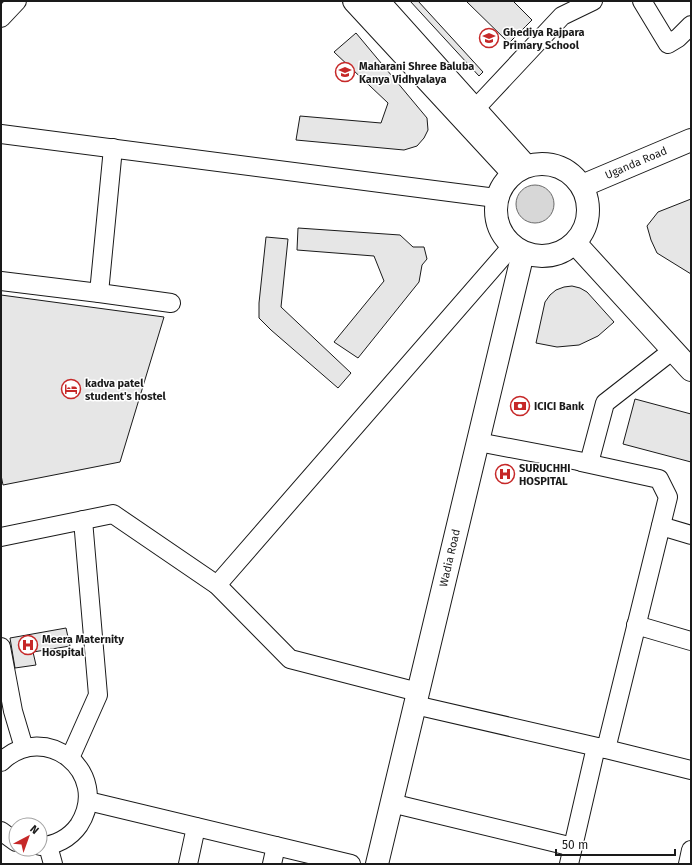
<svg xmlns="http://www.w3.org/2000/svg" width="692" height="865" viewBox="0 0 692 865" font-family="'Fira Sans',sans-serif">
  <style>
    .water { fill: #d7d7d7; stroke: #6a6a6a }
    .building { fill: #e6e6e6; stroke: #1a1a1a }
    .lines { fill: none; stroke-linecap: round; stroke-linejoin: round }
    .minor-casing { stroke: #1a1a1a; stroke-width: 20 }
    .major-casing { stroke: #1a1a1a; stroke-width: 24 }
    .minor { stroke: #fff; stroke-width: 18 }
    .major { stroke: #fff; stroke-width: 22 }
    .labels { text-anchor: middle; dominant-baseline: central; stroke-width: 3; stroke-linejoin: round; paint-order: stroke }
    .poi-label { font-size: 11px; font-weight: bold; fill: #1a1a1a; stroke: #fff; text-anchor: start }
    .street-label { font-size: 11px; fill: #1a1a1a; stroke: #fff }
  </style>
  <rect width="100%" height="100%" fill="#fff"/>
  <circle class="water" cx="535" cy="204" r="19"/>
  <g class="building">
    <polygon points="410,1 418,1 483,72 479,76"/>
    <polygon points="466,1 513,1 532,20 509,43"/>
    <polygon points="356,33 427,118 428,130 424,138 417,146 404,150 296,140 300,116 381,123 388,103 334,52"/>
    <polygon points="691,199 691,274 657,253 651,240 647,226 658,212"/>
    <polygon points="298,228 400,235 413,247 424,247 427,259 422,265 419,282 358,358 334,342 384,281 374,256 297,250"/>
    <polygon points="266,237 288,239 281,307 351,373 338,388 271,330 259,318 259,303"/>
    <polygon points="572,286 580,288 587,292 614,322 598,336 579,345 557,347 536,343 545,302 550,295 556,290 564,287"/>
    <polygon points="1,295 164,317 120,462 3,485 1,475"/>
    <polygon points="635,399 691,414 691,462 623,444"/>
    <polygon points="66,628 70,646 33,652 36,665 15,668 10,638"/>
  </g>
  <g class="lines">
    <g class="minor-casing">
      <g id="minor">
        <polyline points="642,1 668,44 678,38 691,25"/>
        <polyline points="1,18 17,1"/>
        <polyline points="475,109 562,16 593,1"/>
        <polyline points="1,134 496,198"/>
        <polyline points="1,281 99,293 171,303"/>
        <polyline points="99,293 113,148"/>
        <polyline points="478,442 589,463 605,403 673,350"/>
        <polyline points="661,526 691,535"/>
        <polyline points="1,537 113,514 217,585 290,659 418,692"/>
        <polyline points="217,585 512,246"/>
        <polyline points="636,625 691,641"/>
        <polyline points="1,647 13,711 24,748"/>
        <polyline points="415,705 606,749 668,497 659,479 581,462"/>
        <polyline points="606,749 691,770"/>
        <polyline points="70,758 98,695 83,520"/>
        <path d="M1 762C45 719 112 773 79 825 70 838 55 846 40 846"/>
        <polyline points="88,801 351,864"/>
        <polyline points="391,803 573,847"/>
        <polyline points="1,831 16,842"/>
        <polyline points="48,846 53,864"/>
        <polyline points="188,864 196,827"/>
        <polyline points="272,864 276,846"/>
        <polyline points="569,864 596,747"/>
        <polyline points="688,864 691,850"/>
      </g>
    </g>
    <g class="major-casing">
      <g id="major">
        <polyline points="354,1 513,173"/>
        <polyline points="378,1 526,166"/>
        <circle cx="542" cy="210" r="46"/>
        <polyline points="582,186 691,140"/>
        <polyline points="575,243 691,370"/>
        <polyline points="377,864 523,253"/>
      </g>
    </g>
    <use href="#minor" class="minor"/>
    <use href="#major" class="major"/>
  </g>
  <defs>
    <g id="school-ring" transform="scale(1)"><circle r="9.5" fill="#fff" stroke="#c62828" stroke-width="1.5"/><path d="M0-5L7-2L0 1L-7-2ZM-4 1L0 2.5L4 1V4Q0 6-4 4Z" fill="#c62828"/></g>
    <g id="hotel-ring" transform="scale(1)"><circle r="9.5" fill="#fff" stroke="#c62828" stroke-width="1.5"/><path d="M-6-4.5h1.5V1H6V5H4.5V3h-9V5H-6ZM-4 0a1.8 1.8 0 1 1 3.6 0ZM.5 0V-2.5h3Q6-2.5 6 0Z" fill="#c62828"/></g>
    <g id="bank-ring" transform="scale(1)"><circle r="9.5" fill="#fff" stroke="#c62828" stroke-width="1.5"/><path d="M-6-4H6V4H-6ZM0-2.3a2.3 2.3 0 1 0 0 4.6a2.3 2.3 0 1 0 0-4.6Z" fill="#c62828"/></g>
    <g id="hospital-ring" transform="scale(1)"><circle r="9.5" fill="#fff" stroke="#c62828" stroke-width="1.5"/><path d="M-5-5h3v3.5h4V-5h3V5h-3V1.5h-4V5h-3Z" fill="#c62828"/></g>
  </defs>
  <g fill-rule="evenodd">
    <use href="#school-ring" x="489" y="38"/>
    <use href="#school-ring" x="345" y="72"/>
    <use href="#hotel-ring" x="71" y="389"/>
    <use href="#bank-ring" x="520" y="406"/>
    <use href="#hospital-ring" x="505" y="474"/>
    <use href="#hospital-ring" x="28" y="645"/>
  </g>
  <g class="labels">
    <g class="poi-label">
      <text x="503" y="32">Ghediya Rajpara<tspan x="503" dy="13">Primary School</tspan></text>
      <text x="359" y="66">Maharani Shree Baluba<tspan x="359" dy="13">Kanya Vidhyalaya</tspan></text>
      <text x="85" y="383">kadva patel<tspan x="85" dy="13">student's hostel</tspan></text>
      <text x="534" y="406">ICICI Bank</text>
      <text x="519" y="468">SURUCHHI<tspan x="519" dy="13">HOSPITAL</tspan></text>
      <text x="42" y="639">Meera Maternity<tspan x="42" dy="13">Hospital</tspan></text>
    </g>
    <g class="street-label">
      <text transform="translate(636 163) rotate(-23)">Uganda Road</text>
      <text transform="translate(450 558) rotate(-77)">Wadia Road</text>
    </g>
  </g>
  <rect width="692" height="865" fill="none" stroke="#1a1a1a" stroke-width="4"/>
  <g transform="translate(28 837) rotate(41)"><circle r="19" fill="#ffffff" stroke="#a3a3a3"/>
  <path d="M0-3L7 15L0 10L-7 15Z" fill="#c62828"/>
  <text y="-6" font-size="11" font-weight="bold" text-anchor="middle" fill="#1a1a1a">N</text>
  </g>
  <path d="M556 849v6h119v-6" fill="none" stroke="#1a1a1a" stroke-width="2"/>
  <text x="562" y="849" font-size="12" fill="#1a1a1a" stroke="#ffffff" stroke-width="3" paint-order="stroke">50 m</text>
</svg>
